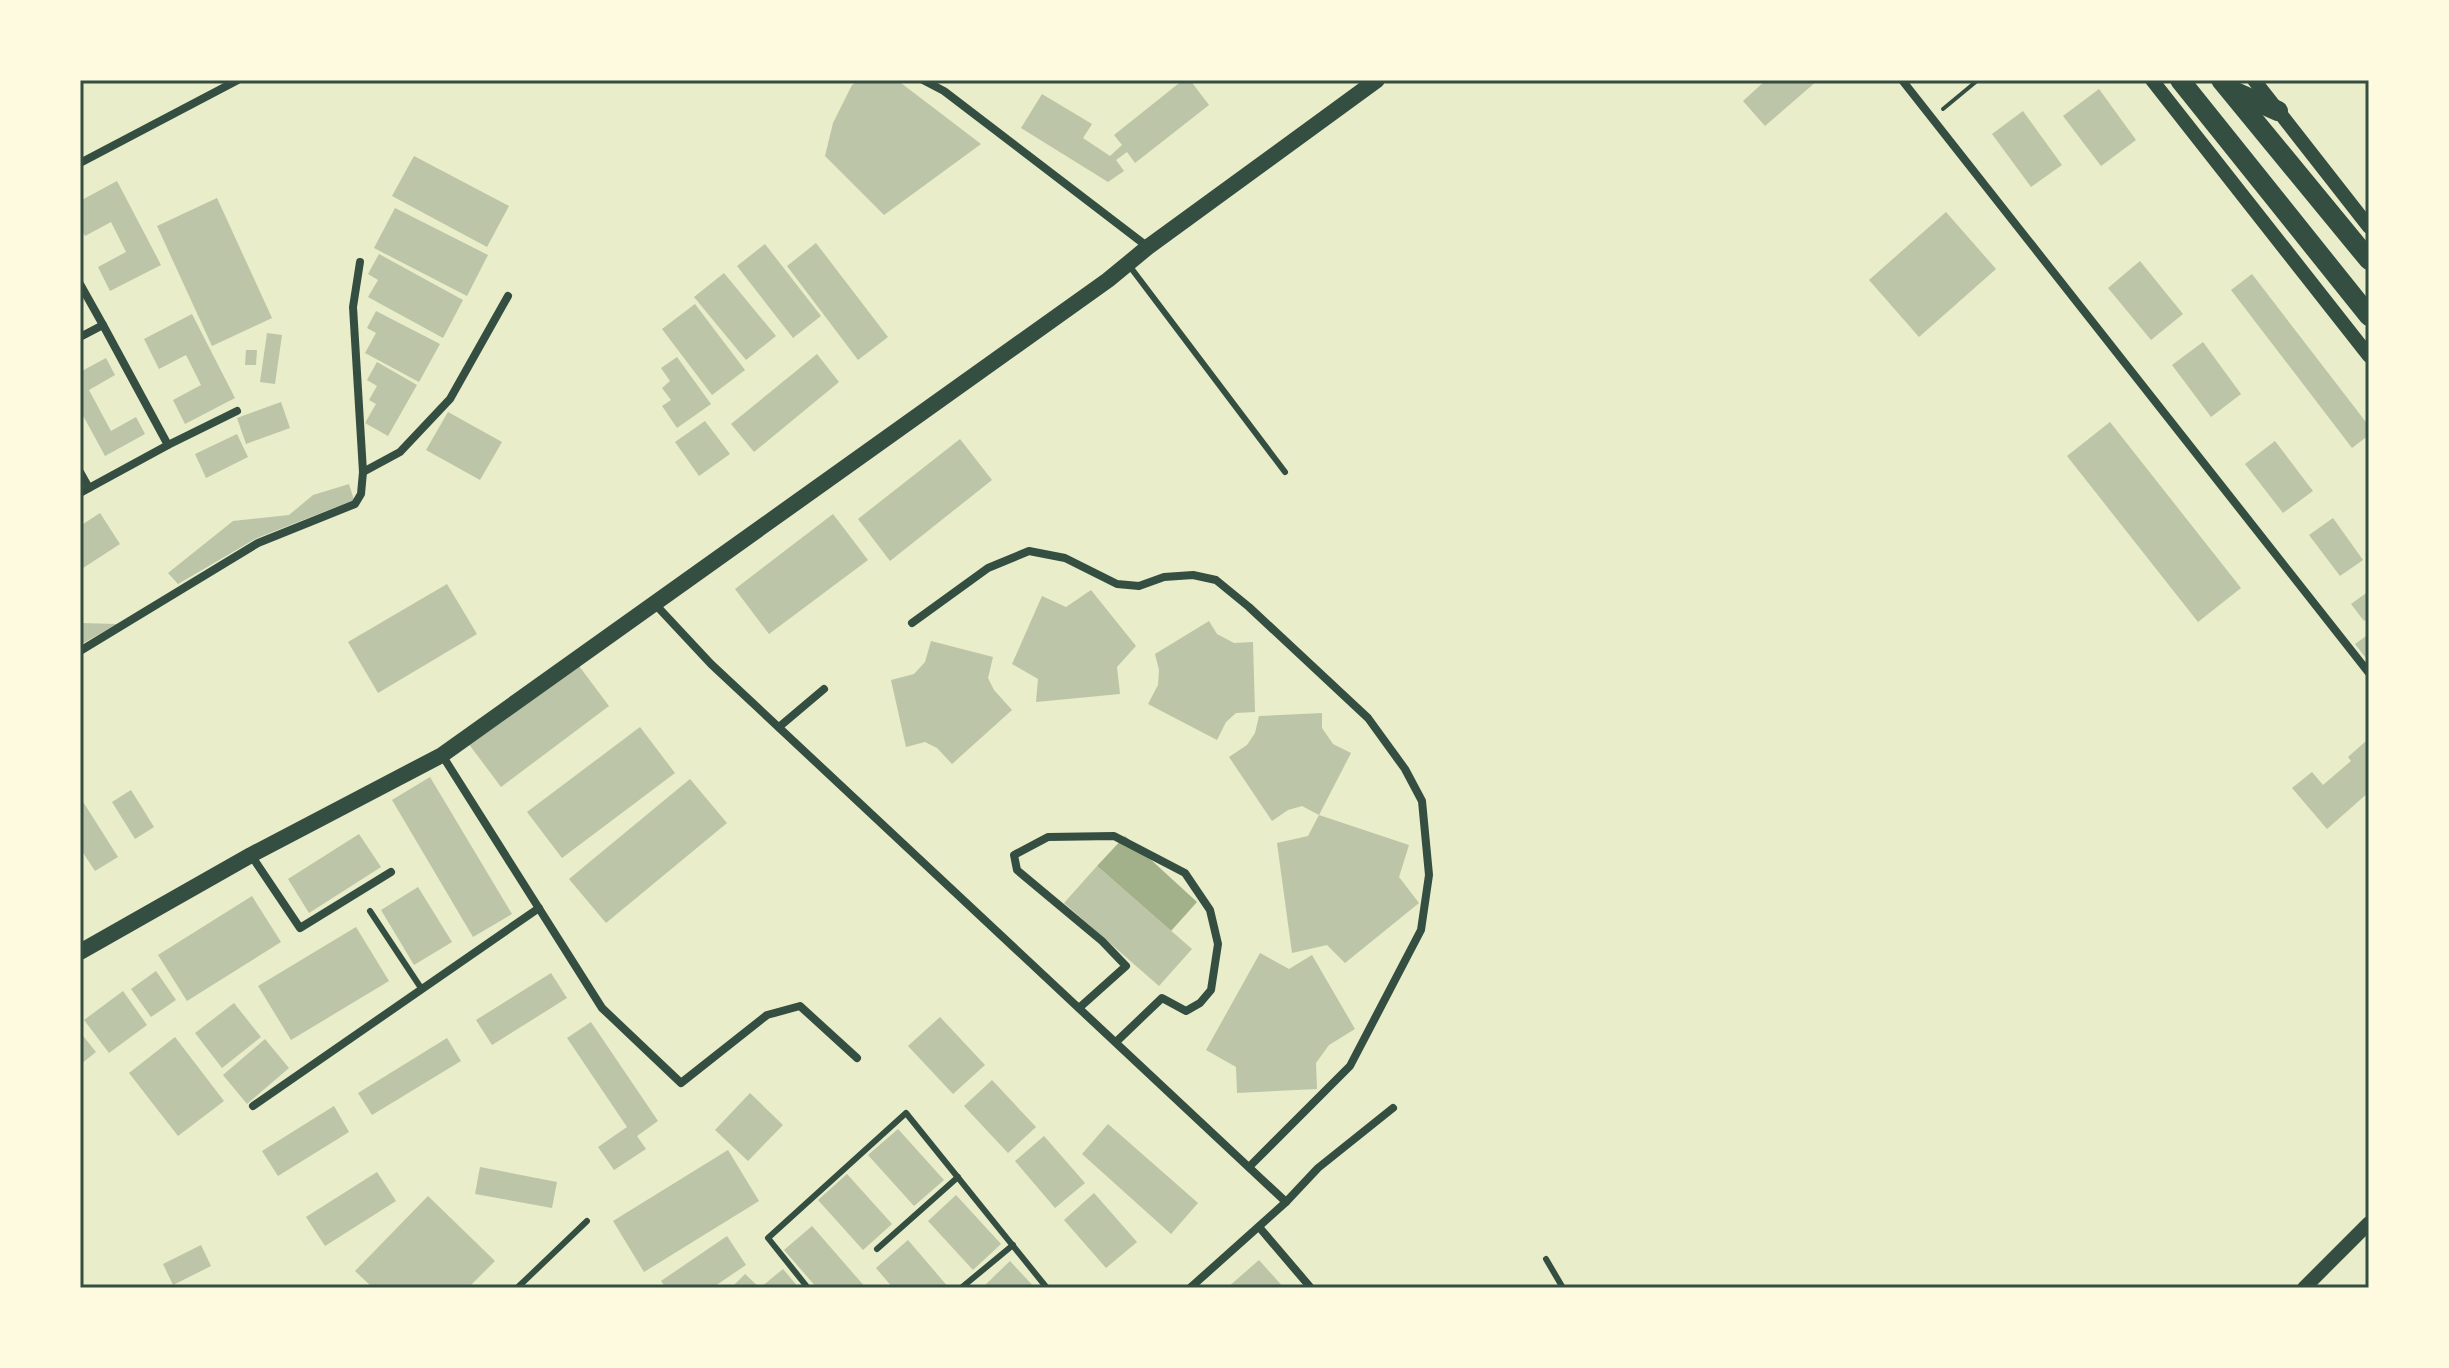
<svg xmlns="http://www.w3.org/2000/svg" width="2449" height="1368" viewBox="0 0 2449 1368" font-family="Overpass,sans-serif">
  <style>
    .water { fill: #a3b18a }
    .building { fill: #bcc5a7 }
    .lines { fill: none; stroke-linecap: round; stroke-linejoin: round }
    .path { stroke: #344e41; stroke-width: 4 }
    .service { stroke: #344e41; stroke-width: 6 }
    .minor { stroke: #344e41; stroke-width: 8 }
    .tertiary { stroke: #344e41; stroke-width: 14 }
    .secondary { stroke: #344e41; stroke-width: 16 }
    .primary { stroke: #344e41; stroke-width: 20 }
    .neatline { fill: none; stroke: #344e41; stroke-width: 3 }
  </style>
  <rect width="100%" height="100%" fill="#e9edc9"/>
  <polygon class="water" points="1125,836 1197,902 1171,931 1097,866"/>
  <g class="building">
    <polygon points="860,80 897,80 981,144 884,215 825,156 833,123 852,85"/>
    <polygon points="1183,80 1190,80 1209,105 1135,163 1127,152 1116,160 1124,171 1108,182 1021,128 1042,94 1092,124 1083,138 1110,156 1122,145 1114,135"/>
    <polygon points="1766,80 1818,80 1765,126 1743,101"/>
    <polygon points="2099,89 2136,140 2101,166 2063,116"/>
    <polygon points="2023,111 2062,165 2031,187 1992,134"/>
    <polygon points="414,156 509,206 487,247 392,196"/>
    <polygon points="117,181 161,265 110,291 98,267 126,252 111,222 85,236 80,227 80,201"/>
    <polygon points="217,198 272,318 212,346 157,226"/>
    <polygon points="395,208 488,255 467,296 374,248"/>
    <polygon points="1946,212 1996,269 1919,337 1869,280"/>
    <polygon points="816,243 888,337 858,360 787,266"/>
    <polygon points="765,244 821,316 793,338 737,266"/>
    <polygon points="379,254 463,300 443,338 368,297 378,280 368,274"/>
    <polygon points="2140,261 2183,314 2151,340 2108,288"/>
    <polygon points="724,273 776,336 746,360 694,297"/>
    <polygon points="2252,274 2369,426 2369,435 2352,448 2231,290"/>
    <polygon points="695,304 745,370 712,395 662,329"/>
    <polygon points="376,311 440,344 419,382 365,353 376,333 367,328"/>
    <polygon points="192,314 235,398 185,424 173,400 201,385 186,355 159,369 144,339"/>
    <polygon points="267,333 282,335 275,384 260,382"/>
    <polygon points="2203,342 2241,394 2211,417 2172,365"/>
    <polygon points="246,350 257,350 256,365 245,365"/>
    <polygon points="817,354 839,382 754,452 731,424"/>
    <polygon points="677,357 711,404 677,428 662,406 671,400 662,388 670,381 661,368"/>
    <polygon points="106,358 115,375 89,390 111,431 136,417 145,434 105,456 80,410 80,372"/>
    <polygon points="377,362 417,385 388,436 365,423 376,404 369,400 377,386 367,380"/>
    <polygon points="281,402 290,428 246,444 237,418"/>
    <polygon points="448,412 502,442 480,480 426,450"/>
    <polygon points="705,421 730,454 699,476 675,442"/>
    <polygon points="2110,422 2241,588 2198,622 2067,456"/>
    <polygon points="237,434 248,457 206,478 195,454"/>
    <polygon points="960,439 992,480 890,561 858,519"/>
    <polygon points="2275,441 2313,491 2283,513 2245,464"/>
    <polygon points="349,484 354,500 257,538 178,584 168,573 233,521 289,515 313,495"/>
    <polygon points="100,513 120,544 80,570 80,526"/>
    <polygon points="833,514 868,560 769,634 735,589"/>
    <polygon points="2333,518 2363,560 2340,576 2309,535"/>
    <polygon points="447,584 477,634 378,693 348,642"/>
    <polygon points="1091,590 1136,646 1117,667 1120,694 1036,702 1038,679 1012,664 1042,596 1066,607"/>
    <polygon points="2369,591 2369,617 2364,621 2351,604"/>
    <polygon points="1209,621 1217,634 1234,643 1253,642 1255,712 1236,713 1226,722 1217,740 1148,704 1158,685 1159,670 1155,654"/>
    <polygon points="80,623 117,624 80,645"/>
    <polygon points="2369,634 2369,662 2355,644"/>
    <polygon points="931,641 993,657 988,678 994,690 1012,710 952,764 937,748 925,742 906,747 891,680 914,674 925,662"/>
    <polygon points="576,662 609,706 501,787 468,743"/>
    <polygon points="1322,713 1322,728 1333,744 1351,753 1319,815 1302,806 1288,810 1272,821 1229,757 1247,745 1255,733 1259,716"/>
    <polygon points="640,727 675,773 562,858 527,812"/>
    <polygon points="2366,741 2369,745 2369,792 2327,829 2292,788 2312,772 2323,785 2351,761 2348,757"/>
    <polygon points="430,777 512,914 473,937 392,800"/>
    <polygon points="690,779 727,823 606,923 569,879"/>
    <polygon points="131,790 154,827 135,839 112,802"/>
    <polygon points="80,797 118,857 95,871 80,848"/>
    <polygon points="1319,815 1409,845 1399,877 1419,903 1345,963 1327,945 1292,953 1277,843 1308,836"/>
    <polygon points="359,834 381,867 309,913 288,879"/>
    <polygon points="1097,866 1192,949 1159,986 1064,903"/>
    <polygon points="418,887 452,942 414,965 381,910"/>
    <polygon points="252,896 281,942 187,1001 158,955"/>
    <polygon points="356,927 389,981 291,1040 258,986"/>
    <polygon points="1260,953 1289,969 1312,955 1355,1029 1329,1045 1316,1063 1317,1089 1237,1093 1236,1067 1206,1050"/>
    <polygon points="156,971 176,1000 151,1017 131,989"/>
    <polygon points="551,973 567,998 492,1045 476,1020"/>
    <polygon points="123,991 147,1025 109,1053 84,1020"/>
    <polygon points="234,1003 261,1037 222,1068 195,1033"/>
    <polygon points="940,1017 985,1065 953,1094 908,1046"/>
    <polygon points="591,1022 658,1121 637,1136 646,1149 614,1170 598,1147 627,1127 567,1038"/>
    <polygon points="80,1032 96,1052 81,1064 80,1063"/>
    <polygon points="175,1037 224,1101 178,1136 129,1073"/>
    <polygon points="447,1038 461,1061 372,1115 358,1093"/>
    <polygon points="265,1039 289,1068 247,1104 223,1075"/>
    <polygon points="992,1080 1036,1127 1008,1153 964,1106"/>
    <polygon points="750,1093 783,1125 748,1161 715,1130"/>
    <polygon points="334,1106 349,1132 278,1176 262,1151"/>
    <polygon points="1108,1124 1198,1203 1171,1234 1082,1154"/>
    <polygon points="898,1129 944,1180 914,1206 868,1155"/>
    <polygon points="1044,1136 1085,1183 1055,1208 1015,1161"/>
    <polygon points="728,1150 759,1201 644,1272 613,1221"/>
    <polygon points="480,1167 557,1182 552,1208 475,1194"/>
    <polygon points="377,1172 396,1201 325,1246 306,1217"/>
    <polygon points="847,1174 892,1224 863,1250 818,1200"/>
    <polygon points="1094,1193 1137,1242 1106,1268 1064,1220"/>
    <polygon points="956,1195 1001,1244 973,1270 928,1221"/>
    <polygon points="428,1196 495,1261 468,1288 373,1288 355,1271"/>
    <polygon points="812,1226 866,1288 817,1288 784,1250"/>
    <polygon points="727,1236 746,1265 712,1288 666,1288 661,1281"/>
    <polygon points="908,1240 949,1288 893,1288 876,1268"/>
    <polygon points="201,1245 211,1266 173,1285 163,1264"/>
    <polygon points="1259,1260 1284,1288 1227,1288"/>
    <polygon points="1010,1261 1035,1288 982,1288"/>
    <polygon points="783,1269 799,1288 731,1288 745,1274 760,1288"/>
  </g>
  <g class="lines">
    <polyline class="path" points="1943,109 1978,80"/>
    <g class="service">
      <polyline points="1128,264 1285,472"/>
      <polyline points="370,911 421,988"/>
      <polyline points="877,1249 958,1177"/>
      <polyline points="1546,1259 1563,1288"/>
      <polyline points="517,1288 587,1221"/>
      <polyline points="808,1288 768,1238 906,1113 1047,1288"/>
      <polyline points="961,1288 1013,1245"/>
    </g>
    <g class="minor">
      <polyline points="923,80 944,91 1148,247"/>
      <polyline points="1902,80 2369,673"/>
      <polyline points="80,163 238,80"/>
      <polyline points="360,262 353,307 363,472"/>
      <polyline points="80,284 103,325 80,337"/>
      <polyline points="168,445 237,411"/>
      <polyline points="80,472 89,488 80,493"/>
      <polyline points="89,488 168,445 103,325"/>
      <polyline points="654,603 711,664 1286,1202"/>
      <polyline points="912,623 988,568 1029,551 1065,558 1117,584 1139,586 1164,577 1193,575 1216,580 1249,607 1368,718 1405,769 1422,801 1429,875 1421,930 1350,1066 1249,1167"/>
      <polyline points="80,651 258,543 355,504 361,494 363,472 400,452 450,399 508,296"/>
      <polyline points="779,727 824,689"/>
      <polyline points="442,755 602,1008 681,1083 767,1015 800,1006 857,1058"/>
      <polyline points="251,855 300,928 391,872"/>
      <polyline points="1079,1008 1126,966 1102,941 1017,870 1014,855 1048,837 1114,836 1185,873 1210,910 1218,944 1211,990 1200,1003 1186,1011 1162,998 1116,1042"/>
      <polyline points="253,1106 539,908"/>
      <polyline points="1259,1227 1311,1288"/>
      <polyline points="1190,1288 1286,1202 1318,1168 1393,1108"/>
    </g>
    <g class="tertiary">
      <polyline points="2152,80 2369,356"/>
      <polyline points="2254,80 2369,227"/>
      <polyline points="2304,1288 2369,1223"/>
    </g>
    <polyline class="secondary" points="80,952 251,855 442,755 1108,280 1148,247 1377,80"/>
    <g class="primary">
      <polyline points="2180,80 2369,316"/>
      <polyline points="2221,80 2369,260"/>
      <polyline points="2233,91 2278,111"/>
    </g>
  </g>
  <rect width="2449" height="1368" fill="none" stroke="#fefae0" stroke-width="164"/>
  <rect x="82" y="82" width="2285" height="1204" class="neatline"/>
</svg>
